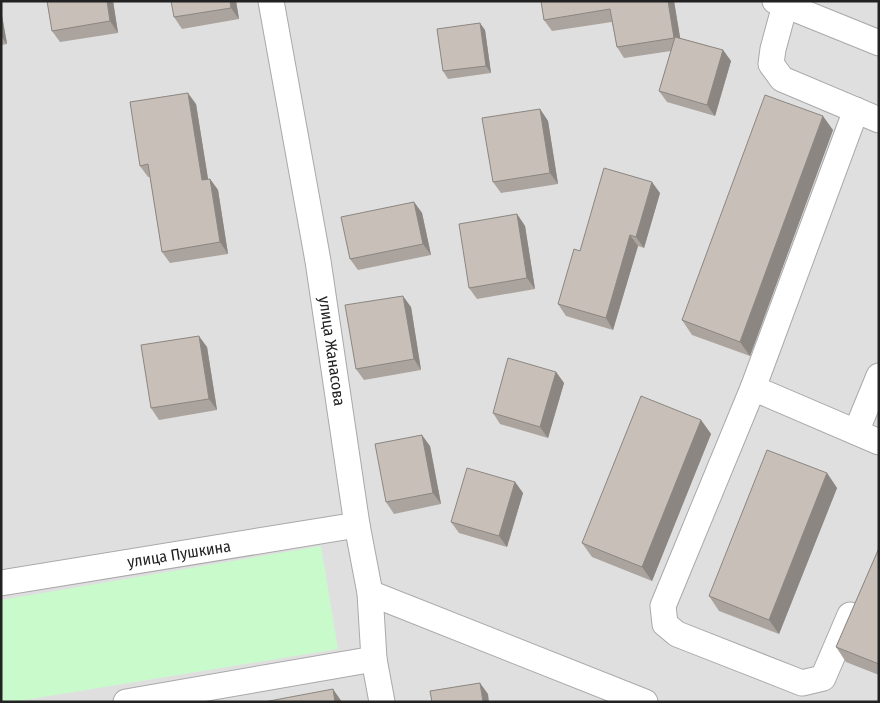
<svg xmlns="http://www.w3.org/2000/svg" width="880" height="703" viewBox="0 0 880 703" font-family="'Fira Sans Condensed',sans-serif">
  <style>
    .residential { fill: #e0dfdf }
    .park { fill: #c8facc }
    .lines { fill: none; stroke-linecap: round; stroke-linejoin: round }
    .minor-casing { stroke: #a9a9a9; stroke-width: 27 }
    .minor { stroke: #fff; stroke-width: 25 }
    .wall { fill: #aba49e }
    .shaded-wall { fill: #8b8681 }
    .building { fill: #c7bfb8; stroke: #8b8681 }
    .labels { text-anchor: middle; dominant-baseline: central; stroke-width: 5; stroke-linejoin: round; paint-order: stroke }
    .street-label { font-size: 16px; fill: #222; stroke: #fff }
  </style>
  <rect width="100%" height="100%" fill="#f2efe9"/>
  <rect class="residential" x="1" y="1" width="878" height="701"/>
  <polygon class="park" points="321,546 338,649 13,702 1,702 1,600"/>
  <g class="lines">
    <g class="minor-casing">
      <g id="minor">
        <polyline points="271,1 318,261 357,525 370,593 374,659 382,702"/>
        <polyline points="775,1 879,43"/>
        <polyline points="785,5 773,49 771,64 782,79 879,120"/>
        <polyline points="856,110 753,388 879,442"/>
        <polyline points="753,388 663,606 665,624 677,634 802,683 823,678 850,615"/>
        <polyline points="856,432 879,376"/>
        <polyline points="1,583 357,525"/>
        <polyline points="370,593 645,702"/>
        <polyline points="126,702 374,659"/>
      </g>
    </g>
    <use href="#minor" class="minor"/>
  </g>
  <g class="wall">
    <polygon points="47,1 113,1 118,33 60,42 52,31"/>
    <polygon points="236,1 239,19 182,29 174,17"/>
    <polygon points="541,1 674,1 680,38 723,50 731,61 715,116 667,102 659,91 671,51 624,58 617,47 612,22 552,31 544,20"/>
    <polygon points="1,10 7,44 1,45"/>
    <polygon points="485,30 491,73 448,79 443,71"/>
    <polygon points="196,104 208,179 210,179 218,190 228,254 170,263 162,252 150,177 148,177 140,166"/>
    <polygon points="540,109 548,121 558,184 501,193 493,182"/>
    <polygon points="833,130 750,356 692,335 682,320"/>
    <polygon points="660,193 644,248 638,246 613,330 566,316 558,304 580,251"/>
    <polygon points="414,202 422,213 431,255 358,270 350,259"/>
    <polygon points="517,214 525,226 535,289 477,299 469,288"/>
    <polygon points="411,307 421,370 364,380 356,369"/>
    <polygon points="207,347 217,410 159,420 151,408"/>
    <polygon points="556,372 564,383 548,438 500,424 493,413"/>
    <polygon points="701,420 711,434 652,581 592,557 582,543"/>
    <polygon points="430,446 441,504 394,514 386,502"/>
    <polygon points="827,473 837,488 779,634 719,611 709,596"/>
    <polygon points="515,482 523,493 507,547 459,533 451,522"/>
    <polygon points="879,548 879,675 846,662 836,647"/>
  </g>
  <g class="shaded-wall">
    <polygon points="107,1 113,1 118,33 110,21"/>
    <polygon points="230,1 236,1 239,19 231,8"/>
    <polygon points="668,1 674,1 682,49 674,38"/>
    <polygon points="1,10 7,44 1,36"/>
    <polygon points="480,23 485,30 491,73 486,66"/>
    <polygon points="723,50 731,61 715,116 707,105"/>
    <polygon points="188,93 196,104 210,191 202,180"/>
    <polygon points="540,109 548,121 558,184 550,173"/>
    <polygon points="823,116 833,130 750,356 740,342"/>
    <polygon points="210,179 218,190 228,254 220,242"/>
    <polygon points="652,182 660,193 644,248 636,237"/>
    <polygon points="414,202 422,213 431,255 423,244"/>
    <polygon points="517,214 525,226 535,289 527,278"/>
    <polygon points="630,235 638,246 613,330 606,318"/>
    <polygon points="403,296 411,307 421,370 414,359"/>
    <polygon points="199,336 207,347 217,410 209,399"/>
    <polygon points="556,372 564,383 548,438 540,427"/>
    <polygon points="701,420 711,434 652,581 642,567"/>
    <polygon points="422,435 430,446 441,504 433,493"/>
    <polygon points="827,473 837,488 779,634 769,620"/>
    <polygon points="515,482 523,493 507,547 499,536"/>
    <polygon points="480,683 488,694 489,702 483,702"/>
    <polygon points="333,689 342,702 335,702"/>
  </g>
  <g class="building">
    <polygon points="47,1 107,1 110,21 52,31"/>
    <polygon points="171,1 230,1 231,8 174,17"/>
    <polygon points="541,1 668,1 674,38 617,47 610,9 544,20"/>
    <polygon points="480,23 486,66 443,71 437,29"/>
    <polygon points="675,37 723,50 707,105 659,91"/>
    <polygon points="188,93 202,180 210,179 220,242 162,252 148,164 140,166 130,102"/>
    <polygon points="765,95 823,116 740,342 682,320"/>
    <polygon points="540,109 550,173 493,182 482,118"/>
    <polygon points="604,168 652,182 636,237 630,235 606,318 558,304 574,249 580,251"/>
    <polygon points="414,202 423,244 350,259 341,217"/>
    <polygon points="517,214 527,278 469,288 459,224"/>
    <polygon points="403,296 414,359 356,369 345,305"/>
    <polygon points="199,336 209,399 151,408 141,345"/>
    <polygon points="508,358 556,372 540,427 493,413"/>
    <polygon points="641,396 701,420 642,567 582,543"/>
    <polygon points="422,435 433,493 386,502 375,444"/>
    <polygon points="767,450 827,473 769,620 709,596"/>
    <polygon points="467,468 515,482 499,536 451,522"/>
    <polygon points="879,548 879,664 836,647"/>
    <polygon points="480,683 483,702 432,702 430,691"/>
    <polygon points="333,689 335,702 264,702"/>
  </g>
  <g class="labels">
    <g class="street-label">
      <text transform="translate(332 351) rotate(82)">улица Жанасова</text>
      <text transform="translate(179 554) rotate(-9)">улица Пушкина</text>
    </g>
  </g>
  <rect width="880" height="703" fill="none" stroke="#222222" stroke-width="5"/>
</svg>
